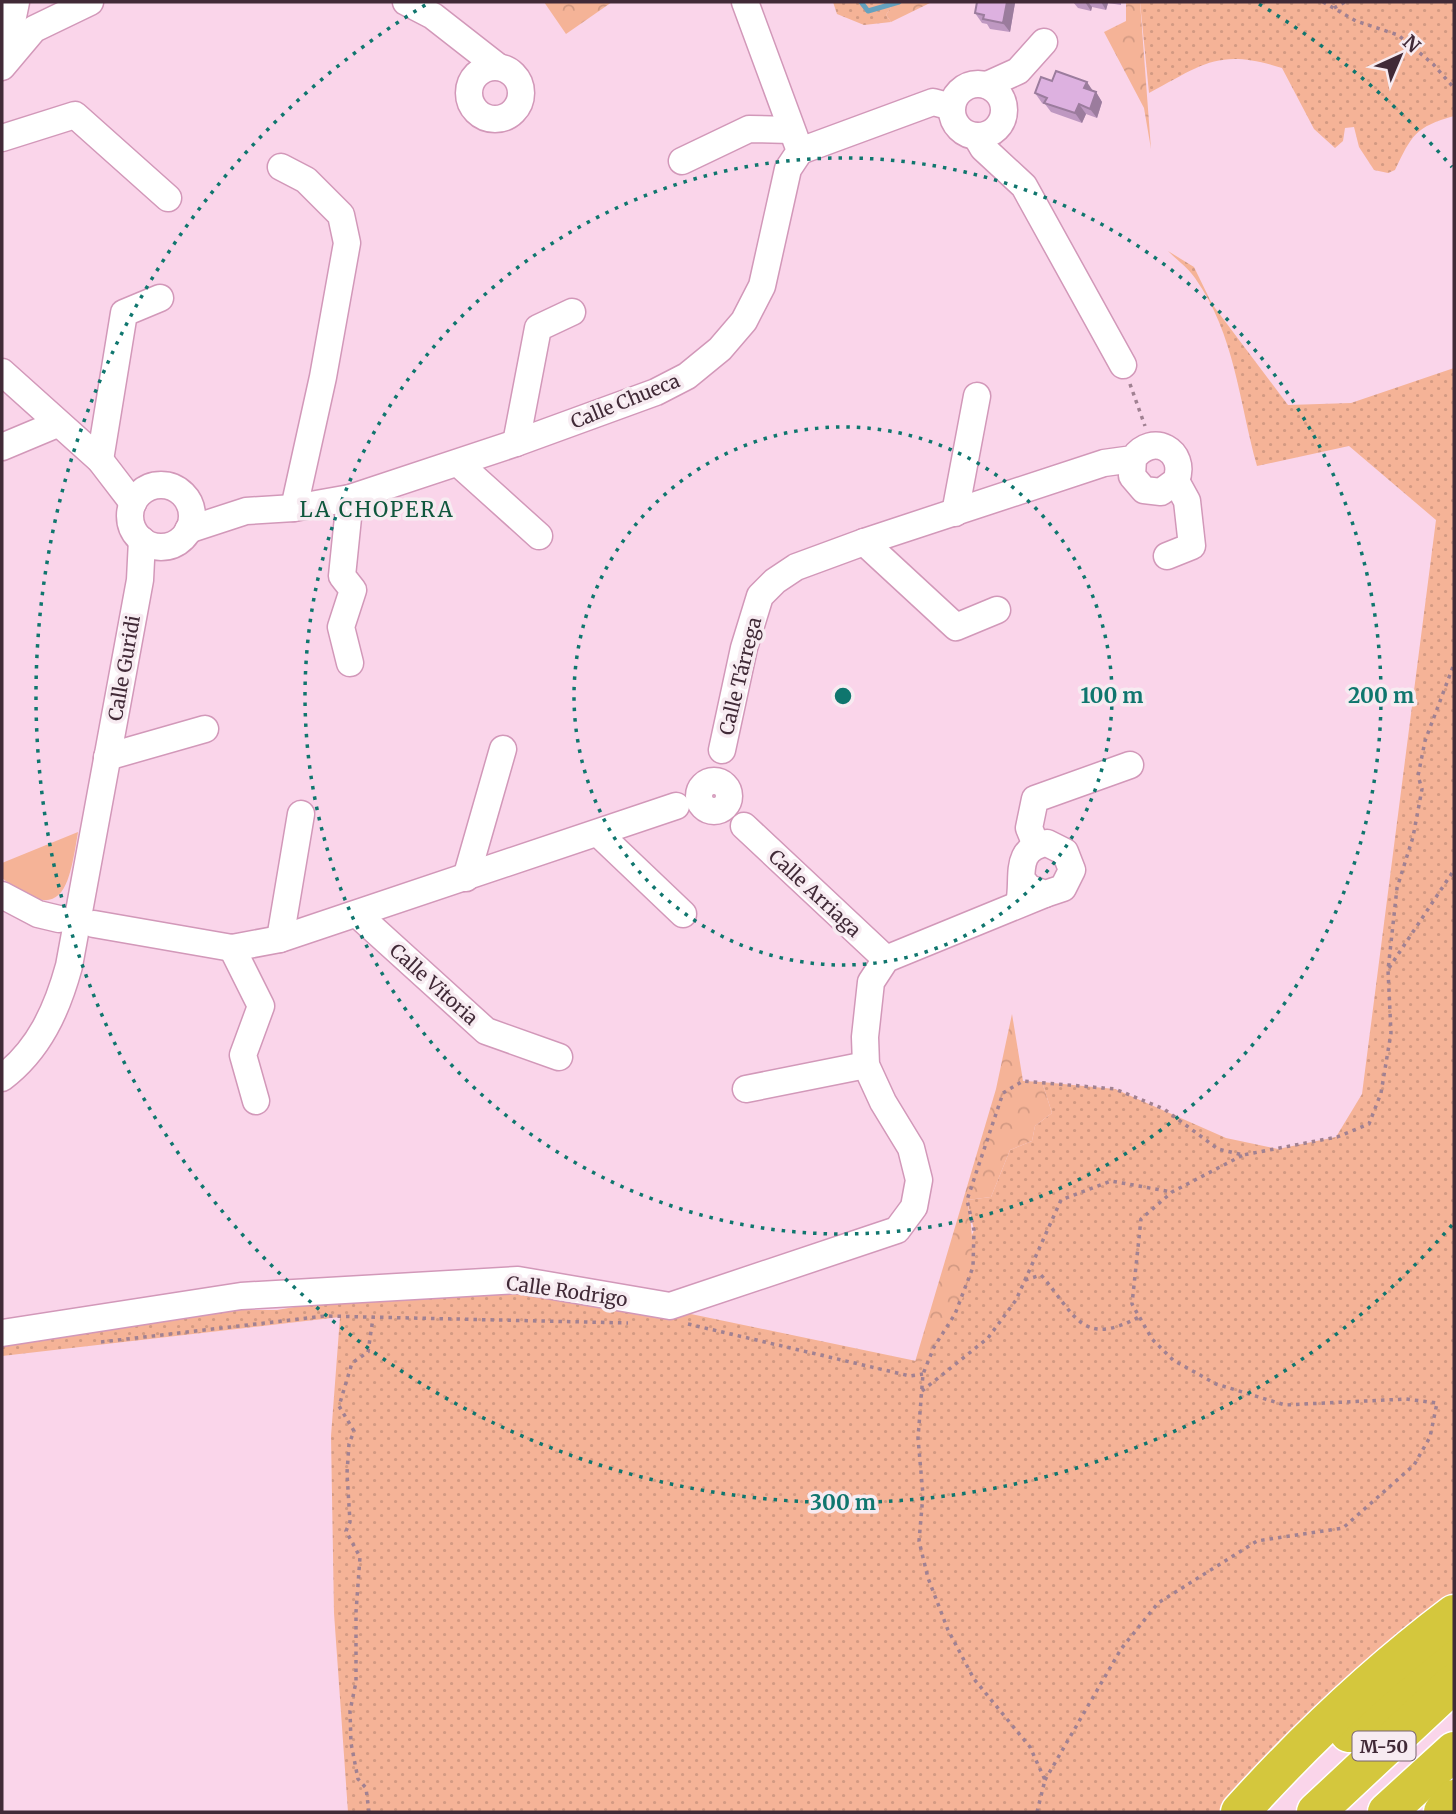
<svg xmlns="http://www.w3.org/2000/svg" width="1456" height="1814" viewBox="0 0 1456 1814" font-family="Merriweather,serif">
  <style>
    .grass { fill: url(#grass-dots) }
    .forest { fill: url(#forest-crowns) }
    .green { fill: #f5b397 }
    .lines { fill: none; stroke-linecap: round; stroke-linejoin: round }
    .stream { stroke: #66a2bf; stroke-width: 5 }
    .minor-casing { stroke: #d298b9; stroke-width: 29 }
    .highway-casing { stroke: #fff; stroke-width: 41 }
    .path { stroke: #a08192; stroke-width: 3.5; stroke-dasharray: 3.5 5; stroke-linecap: butt }
    .minor { stroke: #fff; stroke-width: 26 }
    .highway { stroke: #d4c73d; stroke-width: 38 }
    .wall { fill: #be98c1 }
    .shaded-wall { fill: #9b7c9d }
    .building { fill: #ddb1e0; stroke: #9b7c9d; stroke-width: 2 }
    .ring { fill: none; stroke: #0f766e; stroke-width: 3.5; stroke-dasharray: 3.5 7 }
    .labels { text-anchor: middle; dominant-baseline: central; stroke-width: 7; stroke-linejoin: round; paint-order: stroke }
    .shield { fill: #f7ebf1; stroke: #78646f; stroke-width: 2 }
    .shield-label { font-size: 18px; font-weight: bold; fill: #412a37 }
    .street-label { font-size: 19px; fill: #412a37; stroke: #f7ebf1 }
    .neighbourhood-label { font-size: 21px; letter-spacing: 2px; fill: #0f573d; stroke: #f7ebf1 }
    .centre { fill: #0f766e; stroke: #f7ebf1; stroke-width: 3.5 }
    .ring-label { font-size: 21px; text-anchor: middle; font-weight: bold; fill: #0f766e; stroke: #f7ebf1; stroke-width: 7; stroke-linejoin: round; paint-order: stroke }
  </style>
  <defs>
    <pattern id="grass-dots" width="8" height="8" patternUnits="userSpaceOnUse" patternTransform="scale(1.75)"><rect width="8" height="8" fill="#f5b397"/><path d="M2 2h.1M6 6h.1" fill="none" stroke="#d39a83" stroke-width="1.8" stroke-linecap="round"/></pattern>
    <pattern id="forest-crowns" width="20" height="18" patternUnits="userSpaceOnUse" patternTransform="scale(1.75)"><rect width="20" height="18" fill="#f5b397"/><path d="M2 6a3 3 0 1 1 6 0M12 15a3 3 0 1 1 6 0" fill="none" stroke="#d39a83"/></pattern>
  </defs>
  <rect width="100%" height="100%" fill="#fad5ea"/>
  <g class="grass">
    <polygon points="833,2 894,2 886,15 891,22 864,25 837,14"/>
    <path d="M1140 2H1454V116C1415 127 1412 135 1395 170L1388 173 1374 170 1359 147 1354 127 1345 128 1343 141 1335 148 1314 129 1282 68C1218 48 1204 64 1149 93Z"/>
    <path d="M1168 251 1194 267 1212 304 1288 405 1351 403 1454 368V1595L1344 1689 1222 1812H348L334 1613 331 1436 340 1317 2 1356V1340L193 1310H277L358 1296 520 1290 686 1313 921 1362 974 1230 967 1200 991 1197 1010 1150 1032 1141 1035 1126 1052 1113 1042 1082 1115 1089 1226 1138 1278 1149 1336 1137 1362 1094 1436 520 1349 446 1257 466C1239 402 1235 334 1195 278 1188 268 1177 260 1168 251Z"/>
  </g>
  <g class="forest">
    <polygon points="544,2 612,2 566,34"/>
    <polygon points="894,2 932,2 891,22 886,15"/>
    <polygon points="1126,2 1140,2 1151,149 1144,108 1104,32 1126,21"/>
    <path d="M1012 1014 1023 1081 1042 1082 1052 1113 1035 1126 1032 1141 1010 1150 991 1197 967 1200C981 1268 967 1310 921 1362H915L996 1089Z"/>
  </g>
  <path class="green" d="M78 832C69 887 63 927 2 878V863Z"/>
  <g class="lines">
    <polyline class="stream" points="861,2 868,11 899,2"/>
    <g class="minor-casing">
      <g id="minor">
        <polyline points="406,2 433,16 497,66"/>
        <polyline points="13,50 10,31 16,2"/>
        <circle cx="495" cy="93" r="26"/>
        <polyline points="2,67 34,29 90,2"/>
        <circle cx="978" cy="110" r="26"/>
        <polyline points="987,85 1018,71 1044,42"/>
        <polyline points="976,136 983,148 1024,186 1123,365"/>
        <polyline points="2,138 75,115 168,198"/>
        <polyline points="800,151 933,102 952,107"/>
        <polyline points="682,161 749,129 791,130"/>
        <polyline points="281,167 306,180 341,215 347,243 323,377 294,508"/>
        <polyline points="2,372 100,460 133,503"/>
        <polyline points="516,443 538,328 572,312"/>
        <polyline points="2,447 57,424"/>
        <polyline points="100,460 124,313 160,298"/>
        <polyline points="458,463 539,536"/>
        <circle cx="161" cy="516" r="31"/>
        <polyline points="955,513 977,396"/>
        <polyline points="188,530 246,511 294,508 350,498 516,443 656,392 687,376 720,349 744,321 762,286 788,169 800,151 745,2"/>
        <polyline points="864,542 956,627 997,610"/>
        <polyline points="1167,556 1192,546 1187,501 1176,481"/>
        <polyline points="350,663 341,627 353,590 342,576 350,498"/>
        <path d="M722 750 744 648 760 596 775 581 796 567 864 542 1104 463 1133 459C1152 431 1188 451 1176 481L1161 492 1144 490 1132 476 1133 459"/>
        <polyline points="107,757 205,729"/>
        <circle cx="714" cy="796" r="15"/>
        <polyline points="744,826 886,959"/>
        <polyline points="599,834 683,914"/>
        <polyline points="1036,845 1029,828 1035,799 1130,765"/>
        <polyline points="466,878 503,749"/>
        <polyline points="2,895 38,914 59,919"/>
        <path d="M1019 904C1025 878 1012 849 1047 843L1065 852 1072 870 1063 888 1045 894 1029 888 1024 882"/>
        <polyline points="357,914 486,1031 559,1057"/>
        <polyline points="94,924 232,948 280,939 676,806"/>
        <polyline points="280,939 301,814"/>
        <polyline points="232,948 261,1006 243,1055 256,1101"/>
        <path d="M2 1078C39 1050 57 1010 69 966L140 580 142 540"/>
        <polyline points="746,1089 866,1065"/>
        <polyline points="2,1333 241,1296 518,1280 670,1306 897,1230 914,1207 919,1180 911,1148 883,1102 866,1065 865,1037 871,982 886,959 1045,894"/>
      </g>
    </g>
    <g class="highway-casing">
      <g id="highway">
        <polyline points="1349,1733 1454,1656"/>
        <path d="M1240 1812C1305 1740 1377 1672 1454 1614"/>
        <polyline points="1316,1812 1454,1683"/>
        <polyline points="1387,1812 1454,1751"/>
        <polyline points="1443,1812 1454,1799"/>
      </g>
    </g>
    <g class="path">
      <polyline points="1323,2 1356,21 1398,35 1433,64 1454,88"/>
      <polyline points="1334,8 1345,2"/>
      <polyline points="1130,384 1145,426"/>
      <polyline points="1389,968 1454,870"/>
      <path d="M1025 1280 1041 1275C1076 1315 1081 1348 1139 1317"/>
      <polyline points="688,1324 910,1376 923,1374"/>
      <polyline points="101,1342 325,1316 628,1323"/>
      <polyline points="922,1391 988,1338 1016,1300 1061,1200 1111,1181 1172,1192"/>
      <polyline points="1045,1780 1121,1649 1158,1603 1257,1541 1343,1528 1414,1465 1430,1437 1437,1403 1406,1399 1285,1405 1216,1384 1173,1360 1152,1339 1132,1304 1141,1219 1172,1192 1243,1155"/>
      <polyline points="369,1812 366,1788 358,1779 351,1743 350,1711 356,1682 356,1612 360,1557 346,1531 350,1522 347,1473 349,1444 354,1431 339,1406 352,1363 368,1352 373,1318"/>
      <polyline points="1037,1812 1045,1780 1030,1747 974,1679 948,1630 928,1578 919,1541 923,1495 918,1438 923,1374 934,1347 955,1314 973,1267 974,1230 967,1200 1003,1093 1023,1081 1115,1089 1164,1109 1218,1149 1243,1155 1337,1137 1369,1124 1381,1093 1391,1033 1388,970 1397,888 1413,837 1422,789 1418,776 1425,741 1454,664"/>
    </g>
    <use href="#minor" class="minor"/>
    <use href="#highway" class="highway"/>
  </g>
  <g class="wall">
    <polygon points="977,2 1014,2 1015,3 1010,32 990,29 987,24 982,23 975,13"/>
    <polygon points="1073,2 1121,2 1121,5 1108,3 1106,10 1092,7 1091,11 1078,8"/>
    <polygon points="1052,81 1096,92 1102,102 1097,118 1086,114 1082,123 1051,112 1045,104 1042,103 1035,93"/>
  </g>
  <g class="shaded-wall">
    <polygon points="1007,2 1014,2 1015,3 1010,32 1003,23"/>
    <polygon points="1085,2 1088,2 1092,7 1091,11"/>
    <polygon points="1101,2 1107,2 1108,3 1106,10"/>
    <polygon points="1087,82 1093,91 1084,88"/>
    <polygon points="1096,92 1102,102 1097,118 1090,109"/>
    <polygon points="1079,104 1086,114 1082,123 1075,113"/>
  </g>
  <g class="building">
    <polygon points="977,2 1007,2 1003,23 983,19 984,15 975,13"/>
    <polygon points="1056,71 1087,82 1084,88 1096,92 1090,109 1079,104 1075,113 1044,103 1047,98 1035,93 1041,77 1052,81"/>
  </g>
  <g class="ring">
    <circle cx="843" cy="696" r="269"/>
    <circle cx="843" cy="696" r="538"/>
    <path d="M1452 1225A807 807 0 1 1 427 4M1259 4A807 807 0 0 1 1452 167"/>
  </g>
  <g class="labels">
    <rect class="shield" x="1352.5" y="1731.5" width="63" height="29" rx="5"/>
    <g class="shield-label">
      <text x="1384" y="1746">M-50</text>
    </g>
    <g class="street-label">
      <text transform="translate(625 401) rotate(-22)">Calle Chueca</text>
      <text transform="translate(124 668) rotate(-80)">Calle Guridi</text>
      <text transform="translate(740 676) rotate(-76)">Calle Tárrega</text>
      <text transform="translate(815 893) rotate(43)">Calle Arriaga</text>
      <text transform="translate(434 984) rotate(42)">Calle Vitoria</text>
      <text transform="translate(567 1291) rotate(8)">Calle Rodrigo</text>
    </g>
    <g class="neighbourhood-label">
      <text x="377" y="509">LA CHOPERA</text>
    </g>
  </g>
  <circle cx="843" cy="696" r="10" class="centre"/>
  <g class="ring-label">
    <text x="1112" y="703">100 m</text>
    <text x="1381" y="703">200 m</text>
    <text x="843" y="1510">300 m</text>
  </g>
  <rect width="1456" height="1814" fill="none" stroke="#412a37" stroke-width="7"/>
  <g transform="translate(1400 56) rotate(44)" stroke="#f7ebf1" stroke-width="5" paint-order="stroke">
  <path d="M0-5L12 26L0 18L-12 26Z" fill="#412a37"/>
  <text y="-10" font-size="19" font-weight="bold" text-anchor="middle" fill="#412a37">N</text>
  </g>
</svg>
